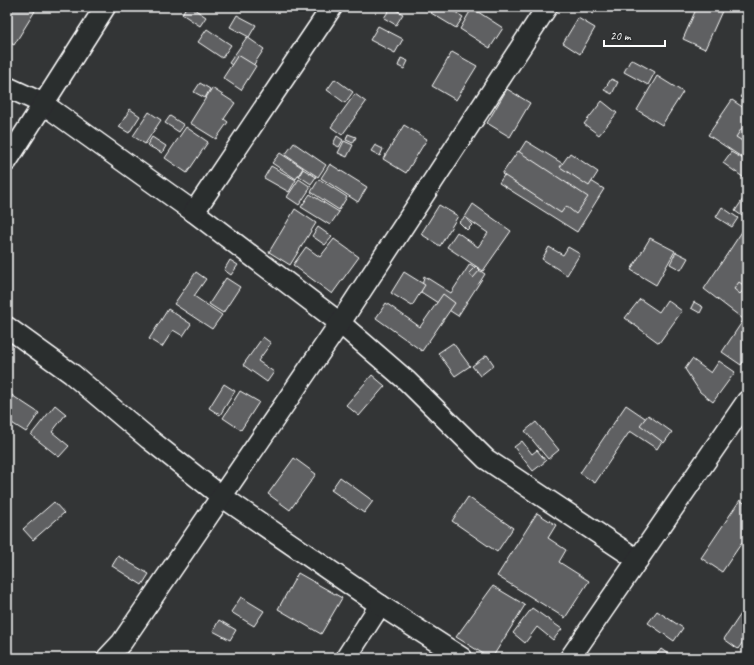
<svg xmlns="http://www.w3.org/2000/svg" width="754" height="665" viewBox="0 0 754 665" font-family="Caveat,sans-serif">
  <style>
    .building { fill: #5f6162; stroke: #fff }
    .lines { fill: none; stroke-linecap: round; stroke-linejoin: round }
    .street-casing { stroke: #fff; stroke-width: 23 }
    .street { stroke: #2a2d2e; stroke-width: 20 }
  </style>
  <rect width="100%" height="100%" fill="#333536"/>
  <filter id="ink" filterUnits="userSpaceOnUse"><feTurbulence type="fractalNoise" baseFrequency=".025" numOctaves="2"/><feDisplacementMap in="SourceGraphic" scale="8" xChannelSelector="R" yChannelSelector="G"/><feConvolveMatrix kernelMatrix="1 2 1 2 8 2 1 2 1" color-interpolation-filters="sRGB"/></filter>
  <g filter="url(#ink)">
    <g class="building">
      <polygon points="7,7 28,7 35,11 14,45 7,41"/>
      <polygon points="186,7 191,7 206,17 200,26 182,14"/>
      <polygon points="391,7 403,14 396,25 384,18"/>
      <polygon points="435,7 447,7 463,17 456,28 431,13"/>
      <polygon points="582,7 597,7 593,14"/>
      <polygon points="697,7 713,7 722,11 705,49 683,39"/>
      <polygon points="472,8 503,28 490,48 460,29"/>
      <polygon points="237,15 256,25 249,37 230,27"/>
      <polygon points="578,18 595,28 580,54 563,43"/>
      <polygon points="378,26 403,39 395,53 370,40"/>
      <polygon points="207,29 231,45 222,58 198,42"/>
      <polygon points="247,37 264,49 247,75 229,63"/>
      <polygon points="452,52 477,66 456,100 432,86"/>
      <polygon points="238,55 256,66 241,90 223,78"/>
      <polygon points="401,58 408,61 404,69 398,66"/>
      <polygon points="631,59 655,72 648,85 624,72"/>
      <polygon points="657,76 683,92 662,125 637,110"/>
      <polygon points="335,79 353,92 345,103 327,90"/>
      <polygon points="611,79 618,82 612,94 604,90"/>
      <polygon points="200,83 210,89 205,98 194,92"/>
      <polygon points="212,88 235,103 224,119 228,122 216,139 190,123"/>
      <polygon points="747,88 747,102 740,97"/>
      <polygon points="507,89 530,103 510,137 487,123"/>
      <polygon points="355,94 366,102 342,135 331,127"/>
      <polygon points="732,100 747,110 746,160 708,135"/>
      <polygon points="602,101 617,113 599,135 584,124"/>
      <polygon points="130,109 140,116 129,133 119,127"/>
      <polygon points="149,112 161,120 145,144 133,136"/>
      <polygon points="170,116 184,125 179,132 165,123"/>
      <polygon points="404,125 427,139 406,173 383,159"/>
      <polygon points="744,125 747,127 747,144 736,137"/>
      <polygon points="186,127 208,142 187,173 165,158"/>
      <polygon points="348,134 356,137 353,143 346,140"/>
      <polygon points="337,136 343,140 339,147 333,144"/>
      <polygon points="152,137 166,146 162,153 147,145"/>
      <polygon points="344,141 353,145 347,157 338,153"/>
      <polygon points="526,141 604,189 577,232 499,183"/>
      <polygon points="294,143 326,165 318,177 285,155"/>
      <polygon points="375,145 383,149 380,156 371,151"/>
      <polygon points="518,151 588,197 576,214 566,206 561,213 502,174"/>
      <polygon points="731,152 747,161 747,180 723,163"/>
      <polygon points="280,153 303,168 296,179 272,163"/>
      <polygon points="570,153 598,172 589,186 560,167"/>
      <polygon points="330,164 367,187 358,202 321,178"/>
      <polygon points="271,166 296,180 289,192 264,178"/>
      <polygon points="303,169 316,177 311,184 299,176"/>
      <polygon points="299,179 311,187 299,205 287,197"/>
      <polygon points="319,179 347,197 339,210 311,192"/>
      <polygon points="747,193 747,214 745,218 735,211"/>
      <polygon points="310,194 339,212 330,225 301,207"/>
      <polygon points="473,204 511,231 483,271 447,247 457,232 478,247 488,233 465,217"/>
      <polygon points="439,205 458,216 440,246 421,234"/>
      <polygon points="722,207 738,218 732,227 716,217"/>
      <polygon points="295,209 316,223 290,265 269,252"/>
      <polygon points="465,217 472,225 467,230 459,222"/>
      <polygon points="747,224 747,322 704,289"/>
      <polygon points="318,227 332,237 325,245 312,236"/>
      <polygon points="650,238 675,251 656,285 631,270"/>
      <polygon points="334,239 359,257 332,294 293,265 306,247 320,257"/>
      <polygon points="549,247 563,255 568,247 580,254 567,275 542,259"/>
      <polygon points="676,252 688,258 681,270 670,264"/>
      <polygon points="230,260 238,265 231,275 224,270"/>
      <polygon points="470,264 485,274 458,316 421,292 424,276 451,293"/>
      <polygon points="476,266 480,270 473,278 469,273"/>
      <polygon points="196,272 206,279 194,296 222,315 212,329 174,304"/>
      <polygon points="404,272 425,285 412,306 391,293"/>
      <polygon points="226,278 240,287 223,313 209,304"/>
      <polygon points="739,282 746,287 740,294 734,289"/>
      <polygon points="443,294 455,303 422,351 376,318 386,303 420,327"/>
      <polygon points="640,299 659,312 667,300 682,311 659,343 625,318"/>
      <polygon points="694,302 703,307 700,313 691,308"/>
      <polygon points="168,309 191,324 183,336 173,330 162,347 149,339"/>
      <polygon points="742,322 747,326 747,356 741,365 722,352"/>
      <polygon points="263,337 271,343 258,361 274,372 267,382 243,365"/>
      <polygon points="453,343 470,366 455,376 438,353"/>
      <polygon points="487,355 494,365 480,376 472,366"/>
      <polygon points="692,359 711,373 719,361 735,372 713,402 700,392 685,369"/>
      <polygon points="372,375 385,386 359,416 346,405"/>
      <polygon points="224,384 235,391 220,415 209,408"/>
      <polygon points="240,391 259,402 241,430 223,418"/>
      <polygon points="7,392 39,413 26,432 7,420"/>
      <polygon points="55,405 66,414 52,432 69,446 59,457 31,435"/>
      <polygon points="626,405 667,433 657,449 630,431 595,483 580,473"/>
      <polygon points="648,415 672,432 664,443 640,425"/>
      <polygon points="536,422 559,450 548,459 525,431"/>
      <polygon points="522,441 532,454 537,450 546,461 533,471 514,447"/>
      <polygon points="294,458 316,474 290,510 268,494"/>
      <polygon points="340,477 373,501 364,513 331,490"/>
      <polygon points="468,497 513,528 497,552 452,521"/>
      <polygon points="740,500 747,505 747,535 722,572 701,558"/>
      <polygon points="54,502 64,513 33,540 23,529"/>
      <polygon points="537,513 556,525 548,538 566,550 559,562 589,581 565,618 497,576"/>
      <polygon points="118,556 149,574 142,585 112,566"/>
      <polygon points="298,573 342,598 321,634 278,609"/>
      <polygon points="493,586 525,605 492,658 490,658 456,637"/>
      <polygon points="241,597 264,611 254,626 231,612"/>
      <polygon points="747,605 747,636 738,649 724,639"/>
      <polygon points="532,608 562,629 553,640 537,627 525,643 513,633"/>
      <polygon points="657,611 683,628 674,641 648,623"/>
      <polygon points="219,620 236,630 230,640 213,631"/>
      <polygon points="661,649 674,658 654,658"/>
    </g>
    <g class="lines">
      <g class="street-casing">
        <g id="street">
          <polyline points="7,87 42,103 194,212 340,323 407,381 486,459 638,560"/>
          <polyline points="7,161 105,7"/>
          <polyline points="194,212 332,7"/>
          <polyline points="7,327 72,374 149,439 221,496 380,605 346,658"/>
          <polyline points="380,605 462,658"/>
          <polyline points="107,658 122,642 340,323 547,7"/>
          <polyline points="570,658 747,401"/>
        </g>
      </g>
      <use href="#street" class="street"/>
    </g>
  </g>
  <rect width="754" height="665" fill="none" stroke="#2a2d2e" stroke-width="24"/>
  <rect x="12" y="12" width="730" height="641" fill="none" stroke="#fff" stroke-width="1.5" filter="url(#ink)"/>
  <path d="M604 40v6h61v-6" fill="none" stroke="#ffffff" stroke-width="2"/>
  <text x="610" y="40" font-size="12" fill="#ffffff" stroke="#2a2d2e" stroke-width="3" paint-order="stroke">20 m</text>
</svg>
